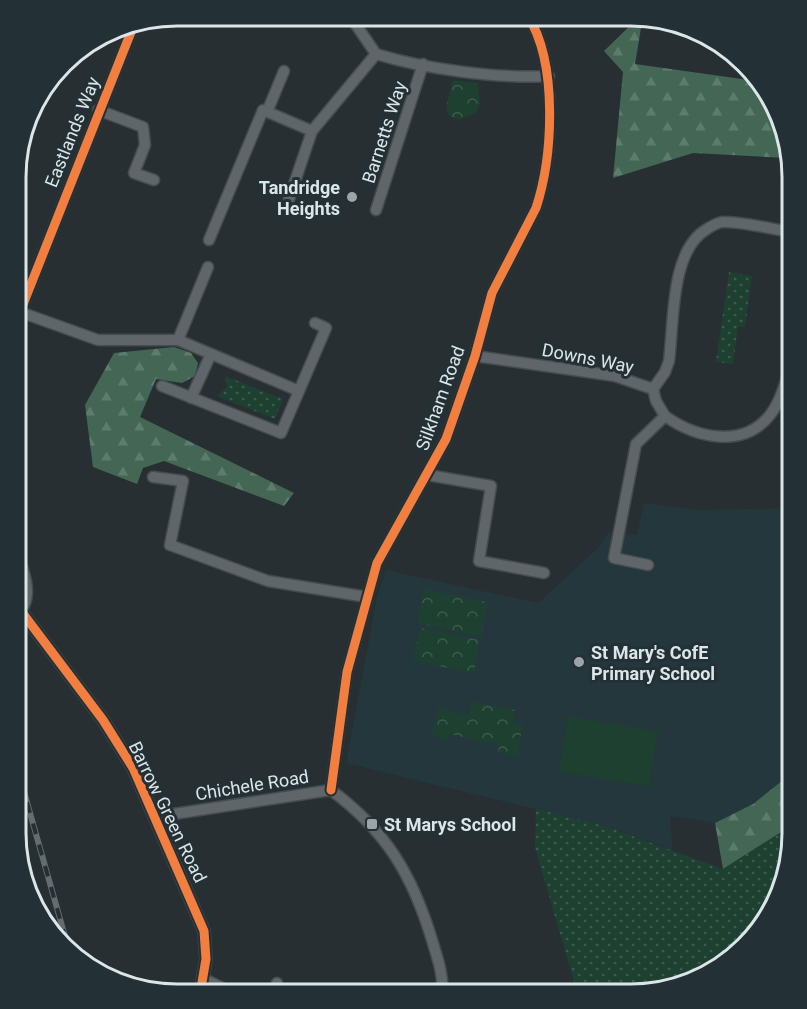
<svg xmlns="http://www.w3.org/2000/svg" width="807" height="1009" viewBox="0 0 807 1009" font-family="Roboto,sans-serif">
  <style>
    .built { fill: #23373d }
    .grass { fill: url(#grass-dots) }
    .forest { fill: url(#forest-firs) }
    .park { fill: url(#park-crowns) }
    .garden { fill: #1d4031 }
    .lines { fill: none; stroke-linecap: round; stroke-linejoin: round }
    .minor-casing { stroke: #454c4e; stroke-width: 13 }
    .tertiary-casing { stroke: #454c4e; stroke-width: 14 }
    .minor { stroke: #5f6568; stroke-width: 10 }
    .tertiary { stroke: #5f6568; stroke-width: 12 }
    .rail-casing { stroke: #656b6e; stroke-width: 6 }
    .rail { stroke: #233136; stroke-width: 4; stroke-dasharray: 11; stroke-linecap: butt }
    .cycleway-casing { stroke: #233136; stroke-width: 13 }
    .cycleway { stroke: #f27e40; stroke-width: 9 }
    .poi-dot { fill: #9da5a8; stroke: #233136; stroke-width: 2 }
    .labels { text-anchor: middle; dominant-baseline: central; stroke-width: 6; stroke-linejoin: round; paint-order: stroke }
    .street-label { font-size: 18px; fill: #dce5e8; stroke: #233136 }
    .poi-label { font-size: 18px; font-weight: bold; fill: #dce5e8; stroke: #233136; text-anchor: start }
    .rim { fill: none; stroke: #dce5e8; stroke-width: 3 }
  </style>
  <defs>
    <pattern id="grass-dots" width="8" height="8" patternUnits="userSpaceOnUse" patternTransform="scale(1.5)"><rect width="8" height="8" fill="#1d4031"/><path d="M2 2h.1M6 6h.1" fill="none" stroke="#3d5b4f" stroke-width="1.8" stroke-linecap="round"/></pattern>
    <pattern id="forest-firs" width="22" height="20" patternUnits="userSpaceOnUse" patternTransform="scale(1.5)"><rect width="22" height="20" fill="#436655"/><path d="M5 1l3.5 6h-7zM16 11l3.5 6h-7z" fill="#5e7c6d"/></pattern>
    <pattern id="park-crowns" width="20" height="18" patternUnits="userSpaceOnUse" patternTransform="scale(1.5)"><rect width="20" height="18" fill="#1d4031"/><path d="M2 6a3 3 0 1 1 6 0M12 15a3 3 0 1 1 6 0" fill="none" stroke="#3d5b4f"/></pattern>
  </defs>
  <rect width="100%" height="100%" fill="#272f32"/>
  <polygon class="built" points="644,503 697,510 792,508 792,773 771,792 738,813 715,823 670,816 673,850 605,826 346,763 377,597 386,570 538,603 597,549 609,532 637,535"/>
  <g class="grass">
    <polygon points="729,272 752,276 745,327 738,327 733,364 716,362"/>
    <polygon points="225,376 283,399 275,419 217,396 227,387"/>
    <polygon points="536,809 605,826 723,869 792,825 792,843 765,922 711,973 668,985 575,985 535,848"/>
  </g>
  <g class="forest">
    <polygon points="640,16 643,16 635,64 756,81 771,96 787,158 693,153 613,178 623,72 604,51"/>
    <polygon points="174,347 191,353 198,363 195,376 182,383 156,379 140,417 294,493 284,506 164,461 143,468 137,484 93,467 85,405 114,353"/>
    <polygon points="792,773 792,825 723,869 715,823 753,804"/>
  </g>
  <g class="park">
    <polygon points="453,80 478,83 480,104 476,113 459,120 449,116 446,107"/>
    <polygon points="424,589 488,602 481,637 417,623"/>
    <polygon points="420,628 480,640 474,673 413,661"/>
    <polygon points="472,702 515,710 513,722 523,724 517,756 498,752 499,745 449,734 448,739 432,736 438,708 469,715"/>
  </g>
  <polygon class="garden" points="568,716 658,731 649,786 559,772"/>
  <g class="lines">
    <g class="minor-casing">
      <g id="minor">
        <path d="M350 16 376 54C425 69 498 79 549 76"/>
        <polyline points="98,110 143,127 145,145 134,173 154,180"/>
        <polyline points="267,112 284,71"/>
        <polyline points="286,208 312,131 376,54"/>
        <polyline points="376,210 423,64"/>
        <polyline points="209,240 263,110 312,131"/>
        <polyline points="20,312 98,340 178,340 299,391"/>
        <polyline points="16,322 135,22"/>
        <polyline points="178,340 208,267"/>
        <polyline points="475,356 615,376 653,389"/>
        <polyline points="162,386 281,433 326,328 315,323"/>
        <path d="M653 389 665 372 669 361C674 323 670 250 707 229 712 226 718 222 723 222 746 222 770 229 792 232"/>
        <polyline points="191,398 211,354"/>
        <path d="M665 416C696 438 743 449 770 415 781 401 786 380 792 363"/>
        <polyline points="428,475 491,486 479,561 544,573"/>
        <polyline points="153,477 183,481 170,545 268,581 367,597"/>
        <path d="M16 547C21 567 35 593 21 610"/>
        <polyline points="648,565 614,558 636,444 665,416 656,401 653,389"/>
        <path d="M331 790 347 672 377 563 446 439 475 356 492 293 536 208C553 156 558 64 528 16"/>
        <path d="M154 817 331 790C386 831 412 874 432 940 437 957 444 975 442 994"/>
        <polyline points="204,979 235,994"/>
        <polyline points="272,994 277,983"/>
      </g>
    </g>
    <g class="tertiary-casing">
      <polyline id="tertiary" points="15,603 103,720 133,768 204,931 206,959 200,994"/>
    </g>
    <use href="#minor" class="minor"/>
    <use href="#tertiary" class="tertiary"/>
    <g class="rail-casing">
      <polyline id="rail" points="15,760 68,947"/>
    </g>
    <use href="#rail" class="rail"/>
    <g class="cycleway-casing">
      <g id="cycleway">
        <polyline points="16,322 135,22"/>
        <polyline points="15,603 103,720 133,768 204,931 206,959 200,994"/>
        <path d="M331 790 347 672 377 563 446 439 475 356 492 293 536 208C553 156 558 64 528 16"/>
      </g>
    </g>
    <use href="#cycleway" class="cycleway"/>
  </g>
  <g class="poi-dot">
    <circle cx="352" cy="197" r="6"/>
    <circle cx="579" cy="662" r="6"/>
    <rect x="366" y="818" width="12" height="12" rx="3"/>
  </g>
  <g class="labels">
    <g class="street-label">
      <text transform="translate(72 132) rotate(-68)">Eastlands Way</text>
      <text transform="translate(384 132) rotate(-72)">Barnetts Way</text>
      <text transform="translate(588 358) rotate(11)">Downs Way</text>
      <text transform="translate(440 398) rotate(-70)">Silkham Road</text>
      <text transform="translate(252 785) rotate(-9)">Chichele Road</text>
      <text transform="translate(168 812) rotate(64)">Barrow Green Road</text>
    </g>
    <g class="poi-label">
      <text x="340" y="187" text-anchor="end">Tandridge<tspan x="340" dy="21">Heights</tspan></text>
      <text x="591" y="652">St Mary's CofE<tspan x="591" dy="21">Primary School</tspan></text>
      <text x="384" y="824">St Marys School</text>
    </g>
  </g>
  <path d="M0 0H807V1009H0ZM177 26H631A151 151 0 0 1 782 177V833A151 151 0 0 1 631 984H177A151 151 0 0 1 26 833V177A151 151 0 0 1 177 26Z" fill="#233136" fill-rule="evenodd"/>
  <path class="rim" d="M177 26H631A151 151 0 0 1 782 177V833A151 151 0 0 1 631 984H177A151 151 0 0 1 26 833V177A151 151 0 0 1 177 26Z"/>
</svg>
